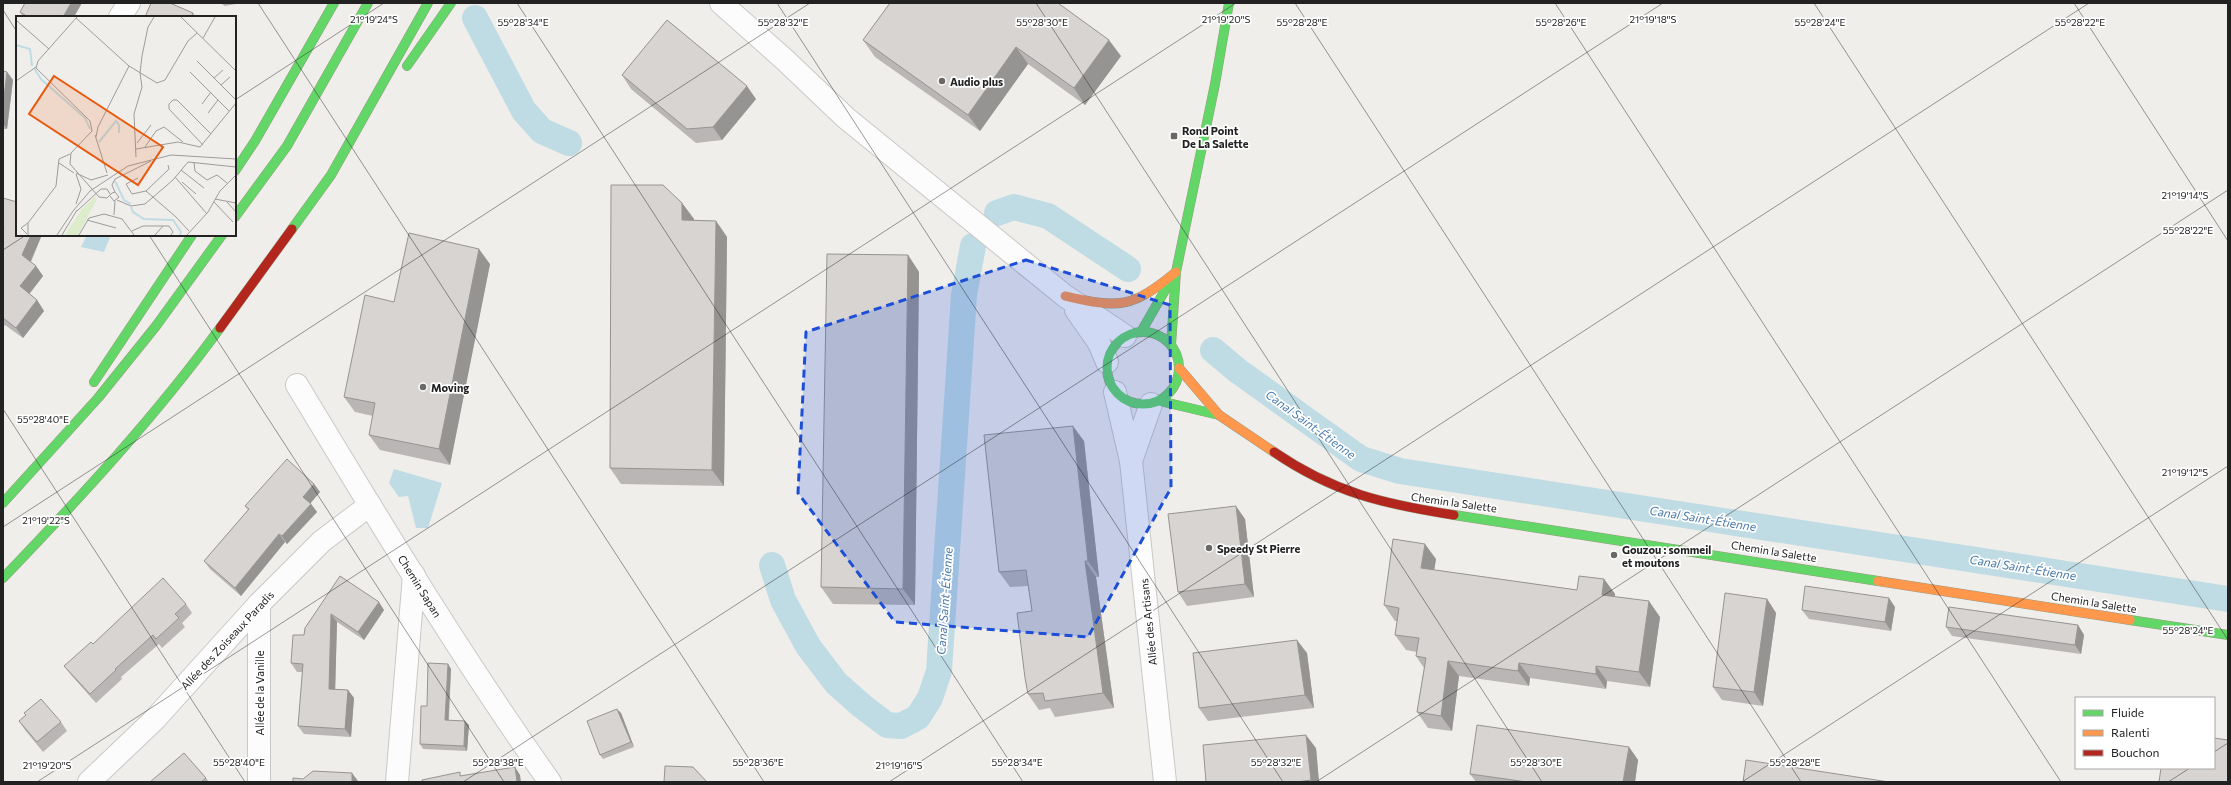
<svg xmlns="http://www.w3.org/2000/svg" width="2231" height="785" viewBox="0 0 2231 785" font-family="Commissioner,sans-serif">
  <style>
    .water { fill: #bfdbe3 }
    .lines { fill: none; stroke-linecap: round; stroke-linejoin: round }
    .canal { stroke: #bfdbe3; stroke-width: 26 }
    .street-casing { stroke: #c9c8c7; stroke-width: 24 }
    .fast-casing { stroke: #999a82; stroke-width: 10 }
    .slow-casing { stroke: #999a82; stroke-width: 10 }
    .jam-casing { stroke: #999a82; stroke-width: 10 }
    .street { stroke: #fdfcfc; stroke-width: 22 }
    .fast { stroke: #63d668; stroke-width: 9 }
    .slow { stroke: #ff974d; stroke-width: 9 }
    .jam { stroke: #b3261e; stroke-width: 9 }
    .wall { fill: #b9b6b5 }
    .shaded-wall { fill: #969493 }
    .building { fill: #d7d4d2; stroke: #969493 }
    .marked { fill: #1d4ed8; fill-opacity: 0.2; stroke: #1d4ed8; stroke-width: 3; stroke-dasharray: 8 5; stroke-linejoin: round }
    .ticks { fill: none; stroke: #222; stroke-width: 1; stroke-opacity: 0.45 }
    .poi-dot { fill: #6a6968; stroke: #fff; stroke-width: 1.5 }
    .labels { text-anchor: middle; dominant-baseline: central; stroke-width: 3.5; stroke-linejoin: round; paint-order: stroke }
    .poi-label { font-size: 11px; font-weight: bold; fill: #222; stroke: #fff; text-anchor: start }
    .street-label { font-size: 11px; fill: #222; stroke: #fff }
    .water-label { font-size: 12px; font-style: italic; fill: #4a7aab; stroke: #fff }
    .inset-river { fill: none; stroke: #bfdbe3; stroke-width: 2 }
    .inset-road { fill: none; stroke: #9e9c9b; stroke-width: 1 }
    .view { fill: #e8590c; fill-opacity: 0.15; stroke: #e8590c; stroke-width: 2 }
    .inset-edge { fill: none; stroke: #222; stroke-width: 2 }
    .ticks-label { font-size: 10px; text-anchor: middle; fill: #222; stroke: #fff; stroke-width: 3.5; stroke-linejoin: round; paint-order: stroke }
  </style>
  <rect width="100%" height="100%" fill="#f0eeeb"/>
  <g class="water">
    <polygon points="87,235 111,235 104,252 81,247"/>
    <polygon points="394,469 442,483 428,528 416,528 408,496 399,497 389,483"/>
  </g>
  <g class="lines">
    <g class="canal">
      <polyline points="475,18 524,111 542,131 569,143"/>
      <polyline points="997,213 1014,207 1048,216 1128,269"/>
      <polyline points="1213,350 1238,371 1361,459 1400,471 2228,599"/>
      <polyline points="772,565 783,600 808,646 836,683 862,706 887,725 901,726 918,717 930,698 939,671 964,295 973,246"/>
    </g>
    <g class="street-casing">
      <g id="street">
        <polyline points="721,3 785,60 846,118 1065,296 1125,336"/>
        <polyline points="120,17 129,3"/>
        <polyline points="1076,310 1099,343 1107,362"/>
        <path d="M297 385C378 519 459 654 550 782"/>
        <polyline points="1115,392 1131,461 1165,782"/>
        <polyline points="1131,461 1151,404"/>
        <polyline points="89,782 154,720 259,604 322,541 370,505"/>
        <polyline points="259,782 259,604"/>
        <polyline points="397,782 414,575"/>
      </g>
    </g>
    <g class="fast-casing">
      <g id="fast">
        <polyline points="407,66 451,3"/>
        <polyline points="235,171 255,141 334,3"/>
        <polyline points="235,217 287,146 368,3"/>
        <polyline points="292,229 331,175 428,3"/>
        <circle cx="1143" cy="368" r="36"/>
        <polyline points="1141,332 1168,285"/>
        <polyline points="1171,345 1176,272 1215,84 1229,3"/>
        <polyline points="94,382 192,235"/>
        <polyline points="1160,401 1219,415"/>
        <polyline points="3,503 98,398 156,326 222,235"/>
        <polyline points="1454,515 1878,581"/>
        <path d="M3 578C79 499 155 417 220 328"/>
        <polyline points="2130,620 2228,635"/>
      </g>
    </g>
    <g class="slow-casing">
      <g id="slow">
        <path d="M1065 296C1120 309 1132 308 1176 272"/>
        <polyline points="1179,368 1219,415 1274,452"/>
        <polyline points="1878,581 2130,620"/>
      </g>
    </g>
    <g class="jam-casing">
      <g id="jam">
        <polyline points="220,328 292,229"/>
        <path d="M1274 452C1334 493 1384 504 1454 515"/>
      </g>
    </g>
    <use href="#street" class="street"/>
    <use href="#fast" class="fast"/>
    <use href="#slow" class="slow"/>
    <use href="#jam" class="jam"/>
  </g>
  <g class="wall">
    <polygon points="220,3 242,3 225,6"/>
    <polygon points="890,3 1121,56 1085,105 1028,64 980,131 875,57 863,40"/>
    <polygon points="20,12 74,17 23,17"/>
    <polygon points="3,71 7,72 13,80 7,129 3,129"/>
    <polygon points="622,75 756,99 722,140 696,143 631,89"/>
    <polygon points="3,198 17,235 47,235 41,237 31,262 36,266 43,276 29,294 37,300 44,311 23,338 5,325 3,327"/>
    <polygon points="682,203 694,219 694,220 716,221 727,237 724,486 621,484 610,468"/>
    <polygon points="908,255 919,272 915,605 833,604 821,587"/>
    <polygon points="490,264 450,465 380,450 369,435 373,416 355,412 344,397 394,302"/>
    <polygon points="1084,441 1099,577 1096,577 1114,708 1055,717 1050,708 1039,710 1028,694 1032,611 1028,586 1010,587 999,572"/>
    <polygon points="314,484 320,492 310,503 317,512 287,544 285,542 241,596 210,569 204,561 248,510 245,506"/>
    <polygon points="1245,519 1254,597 1187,606 1178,592"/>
    <polygon points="1436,559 1434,570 1577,590 1604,579 1615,594 1615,597 1660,617 1650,687 1607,681 1606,689 1530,678 1529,686 1459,676 1452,731 1428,728 1417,712 1424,668 1416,656 1417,652 1406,650 1395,635 1397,621 1395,621 1384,605"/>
    <polygon points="340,576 384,610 364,640 337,622 335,689 348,690 354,698 351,737 304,734 298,726 303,672 297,672 291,663"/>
    <polygon points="1767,599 1776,613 1763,706 1722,700 1713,687"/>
    <polygon points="186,604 192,613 182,623 185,627 162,648 159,644 121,677 122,679 96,703 71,675 64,666 93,644"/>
    <polygon points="1895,607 1891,631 1809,619 1802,610"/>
    <polygon points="2078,625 2084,635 2081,654 1952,636 1946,627"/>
    <polygon points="1307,653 1314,708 1208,721 1199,708"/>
    <polygon points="448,664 451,669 449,720 469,725 467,751 423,749 420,744 427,706"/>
    <polygon points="621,713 634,747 603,759 600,755"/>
    <polygon points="26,715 61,722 67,731 43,752 25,730 19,721"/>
    <polygon points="1629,747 1638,760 1635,782 1476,782 1470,774"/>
    <polygon points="1316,748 1319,782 1206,782"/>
    <polygon points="206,778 209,782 150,782"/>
  </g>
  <g class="shaded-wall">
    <polygon points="71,3 82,3 74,17 63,17"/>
    <polygon points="193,13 195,17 191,17"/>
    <polygon points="1109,40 1121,56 1085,105 1074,88"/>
    <polygon points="1016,47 1028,64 980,131 968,115"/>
    <polygon points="7,72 13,80 7,129 3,124 3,106"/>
    <polygon points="747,86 756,99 722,140 713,127"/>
    <polygon points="682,203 694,219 693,236 682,220"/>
    <polygon points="716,221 727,237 724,486 712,470"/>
    <polygon points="31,235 40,235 41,237 29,265 22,255"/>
    <polygon points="479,249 490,264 450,465 439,449"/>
    <polygon points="908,255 919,272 915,605 903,589"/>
    <polygon points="36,266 43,276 27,297 20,286"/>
    <polygon points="37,300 44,311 23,338 16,328"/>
    <polygon points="1073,426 1084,441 1099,577 1088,561"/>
    <polygon points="314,484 320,492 309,505 303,497"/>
    <polygon points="311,504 317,512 287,544 282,536"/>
    <polygon points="1236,506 1245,519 1254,597 1245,584"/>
    <polygon points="279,534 285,542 241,596 235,588"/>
    <polygon points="1425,544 1436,559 1432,584 1421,568"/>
    <polygon points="1085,561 1096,577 1114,708 1103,693"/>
    <polygon points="1604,579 1615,594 1613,610 1602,595"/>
    <polygon points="1889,598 1895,607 1891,631 1885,622"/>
    <polygon points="1767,599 1776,613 1763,706 1754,692"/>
    <polygon points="1649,601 1660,617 1650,687 1639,672"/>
    <polygon points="379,602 384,610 364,640 358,632"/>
    <polygon points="331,614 337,622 335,697 329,689"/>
    <polygon points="2078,625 2084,635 2081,654 2075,645"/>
    <polygon points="1297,640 1307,653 1314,708 1305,695"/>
    <polygon points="1448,661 1459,676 1452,731 1441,716"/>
    <polygon points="1519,663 1530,678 1529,686 1518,671"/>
    <polygon points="448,664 451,669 448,725 445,720"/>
    <polygon points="1596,666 1607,681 1606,689 1596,674"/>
    <polygon points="348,690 354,698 351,737 345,729"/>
    <polygon points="617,709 621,713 634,747 631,742"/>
    <polygon points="465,721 469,725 467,751 464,746"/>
    <polygon points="1306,735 1316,748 1319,782 1312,782 1311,780"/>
    <polygon points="1629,747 1638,760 1635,782 1623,782"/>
    <polygon points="515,767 520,775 521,782 517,782"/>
    <polygon points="352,773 358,781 358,782 352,782"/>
  </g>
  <g class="building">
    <polygon points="25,3 71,3 63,17 28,17 20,12"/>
    <polygon points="151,3 170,3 193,13 191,17 145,17"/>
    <polygon points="890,3 1045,3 1047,4 1048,3 1058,3 1109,40 1074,88 1016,47 968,115 863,40"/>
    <polygon points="667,20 747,86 713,127 687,129 622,75"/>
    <polygon points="3,71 7,72 3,106"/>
    <polygon points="611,185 663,185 682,203 682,220 716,221 712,470 610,468"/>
    <polygon points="3,198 17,202 17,235 31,235 22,255 36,266 20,286 37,300 16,328 3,318 3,229 4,227 3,226"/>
    <polygon points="409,233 479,249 439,449 369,435 375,403 344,397 365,295 394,302"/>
    <polygon points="827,254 908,255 903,589 821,587"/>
    <polygon points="1073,426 1088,561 1085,561 1103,693 1045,701 1043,693 1028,694 1025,678 1017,613 1032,611 1026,570 999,572 984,435"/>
    <polygon points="287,459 314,484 303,497 311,504 282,536 279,534 235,588 204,561 249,509 245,506"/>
    <polygon points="1236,506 1245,584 1178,592 1168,514"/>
    <polygon points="1393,539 1425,544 1421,568 1577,590 1579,576 1604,579 1602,595 1649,601 1639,672 1596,666 1596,674 1519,663 1518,671 1448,661 1441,716 1417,712 1426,658 1416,656 1419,638 1395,635 1399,608 1384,605"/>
    <polygon points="340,576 379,602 358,632 331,614 329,689 348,690 345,729 298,726 303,664 291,663 293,635 304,635 305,628"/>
    <polygon points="163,578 186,604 175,614 179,618 156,639 153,635 115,669 116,670 90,694 64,666 91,642 93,644"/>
    <polygon points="1805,586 1889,598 1885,622 1802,610"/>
    <polygon points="1725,593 1767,599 1754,692 1713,687"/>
    <polygon points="1949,607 2078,625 2075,645 1946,627"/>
    <polygon points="1297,640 1305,695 1199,708 1193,653"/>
    <polygon points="428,663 448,664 445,720 465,721 464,746 420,744 421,706 427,706"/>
    <polygon points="41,699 61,722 37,742 19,721 26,715 24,713"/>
    <polygon points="617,709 631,742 600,755 587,721"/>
    <polygon points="1477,725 1629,747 1623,782 1527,782 1470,774"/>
    <polygon points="1306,735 1311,780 1297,782 1206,782 1203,745"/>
    <polygon points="2214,738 2228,740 2228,782 2159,782 2161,768 2214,768"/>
    <polygon points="184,753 206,778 201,782 150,782"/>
    <polygon points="1746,760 1889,782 1743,782"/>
    <polygon points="665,766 693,767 707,782 664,782"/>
    <polygon points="515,767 517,782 422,782 422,780 460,772 460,776"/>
    <polygon points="313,771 352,773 352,782 293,782 293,778 303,779"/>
  </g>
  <path class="marked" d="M1026 260 1170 305 1171 488 1088 637 895 622 798 493 806 332Z"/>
  <path class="ticks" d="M258 3 764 782M517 3 1023 782M777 3 1283 782M1036 3 1542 782M1295 3 1801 782M1555 3 2061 782M1814 3 2228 640M2074 3 2228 241M3 10 17 32M235 100 384 3M149 235 504 782M3 250 26 235M3 409 245 782M3 527 810 3M2214 752 2228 743M37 782 1236 3M463 782 1663 3M889 782 2089 3M1316 782 2228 190M1742 782 2228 466M2168 782 2190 768"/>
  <g class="poi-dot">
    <circle cx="942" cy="81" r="4"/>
    <rect x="1170" y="132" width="8" height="8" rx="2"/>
    <circle cx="423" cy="387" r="4"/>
    <circle cx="1209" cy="548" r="4"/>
    <circle cx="1614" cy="555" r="4"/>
  </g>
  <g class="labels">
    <g class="poi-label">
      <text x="950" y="81">Audio plus</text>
      <text x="1182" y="130">Rond Point<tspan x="1182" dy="13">De La Salette</tspan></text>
      <text x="431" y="387">Moving</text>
      <text x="1217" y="548">Speedy St Pierre</text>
      <text x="1622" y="549">Gouzou : sommeil<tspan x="1622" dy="13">et moutons</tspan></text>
    </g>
    <g class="street-label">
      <text transform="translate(1454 502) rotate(8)">Chemin la Salette</text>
      <text transform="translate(1774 551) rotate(9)">Chemin la Salette</text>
      <text transform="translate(420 586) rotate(58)">Chemin Sapan</text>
      <text transform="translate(2094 602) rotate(9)">Chemin la Salette</text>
      <text transform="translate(1148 622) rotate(-96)">Allée des Artisans</text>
      <text transform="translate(227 640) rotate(-47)">Allée des Zoiseaux Paradis</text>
      <text transform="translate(259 693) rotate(-90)">Allée de la Vanille</text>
    </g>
    <g class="water-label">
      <text transform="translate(1311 424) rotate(36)">Canal Saint-Étienne</text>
      <text transform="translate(1703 518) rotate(9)">Canal Saint-Étienne</text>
      <text transform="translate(2023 567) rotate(9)">Canal Saint-Étienne</text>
      <text transform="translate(944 601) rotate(-86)">Canal Saint-Étienne</text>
    </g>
  </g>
  <g transform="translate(16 16)">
    <rect width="220" height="220" fill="#f0eeeb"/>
    <path d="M79 181 81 183 62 219H49L66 193Z" fill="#ddeccb"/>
    <path class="inset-river" d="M0 29 14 33 16 50M18 52 25 63 69 102 74 113M83 126 100 105 103 109V117M99 165 108 184 115 188M115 191 117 196 128 203 157 204 165 216 164 219"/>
    <path class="inset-road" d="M61 1 22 45 20 52 74 105 76 115 55 137 54 148 83 181 91 182 96 177 99 176 103 181 98 185 94 180M165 1 220 55M60 2 113 50 141 67 149 64 172 25 181 17M0 4 33 33M187 22 199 1M181 45 220 84M174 56 213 95M198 62 207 54M0 65 20 51M205 69 214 61M186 88 195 76M192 97 202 84M79 119 91 157M80 121 82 111 113 50M121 127 135 109M187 129 153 93V88L157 84H161L195 118M129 131 140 115 148 111 167 126M120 133 162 126 184 131 220 87M120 141 118 98 126 71 124 57 126 40 132 11 138 1M178 146 179 155 191 164 201 159 211 167M43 147 58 157M165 154 188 172M60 157 75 164 92 159M60 158 65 173 60 188M159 161 191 198M122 162 110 168 116 178 130 175 153 153 152 149M166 166 180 178M130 175 160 201 173 215M99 176 96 169 99 163 135 145M199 183 220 187M101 184 115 190 129 188 157 164 172 146 220 151M198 186 217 206M211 186 220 196M61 195 85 173H91L94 178M98 199 99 185M71 204 100 212M116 215 127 210H153L157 216 155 219M11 218 5 212 12 207M12 219V207L40 170 43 143 54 138M41 219 57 195 74 175 112 150 155 139 220 143M46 219 61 194M63 219 73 202 88 198 106 203 118 219M139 219 147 210M171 219 192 196 204 175 220 159"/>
    <path class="view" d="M38 60 147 131 122 169 13 98Z"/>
    <rect width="220" height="220" class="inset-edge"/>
  </g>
  <g class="ticks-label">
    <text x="374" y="23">21°19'24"S</text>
    <text x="1226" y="23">21°19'20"S</text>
    <text x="1653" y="23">21°19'18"S</text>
    <text x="523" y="26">55°28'34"E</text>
    <text x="783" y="26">55°28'32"E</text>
    <text x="1820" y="26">55°28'24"E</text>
    <text x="1042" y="26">55°28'30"E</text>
    <text x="1302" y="26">55°28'28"E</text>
    <text x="1561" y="26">55°28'26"E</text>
    <text x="2080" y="26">55°28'22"E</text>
    <text x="2185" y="199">21°19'14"S</text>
    <text x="2188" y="234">55°28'22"E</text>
    <text x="43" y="423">55°28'40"E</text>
    <text x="2185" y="476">21°19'12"S</text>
    <text x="46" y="524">21°19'22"S</text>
    <text x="2188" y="634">55°28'24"E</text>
    <text x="239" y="766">55°28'40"E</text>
    <text x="498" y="766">55°28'38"E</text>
    <text x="758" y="766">55°28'36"E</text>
    <text x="1017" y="766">55°28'34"E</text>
    <text x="1276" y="766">55°28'32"E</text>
    <text x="1536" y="766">55°28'30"E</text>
    <text x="1795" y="766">55°28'28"E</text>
    <text x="47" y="769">21°19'20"S</text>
    <text x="899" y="769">21°19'16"S</text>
  </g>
  <rect width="2231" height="785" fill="none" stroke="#222222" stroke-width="8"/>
  <rect x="2075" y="697" width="140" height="72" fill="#ffffff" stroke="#a7a7a7"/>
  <rect x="2083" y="710" width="20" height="6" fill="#63d668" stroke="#a7a7a7"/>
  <text x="2111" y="717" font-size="12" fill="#222222">Fluide</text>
  <rect x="2083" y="730" width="20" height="6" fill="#ff974d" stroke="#a7a7a7"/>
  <text x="2111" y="737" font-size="12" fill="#222222">Ralenti</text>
  <rect x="2083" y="750" width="20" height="6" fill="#b3261e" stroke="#a7a7a7"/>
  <text x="2111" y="757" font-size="12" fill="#222222">Bouchon</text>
</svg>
